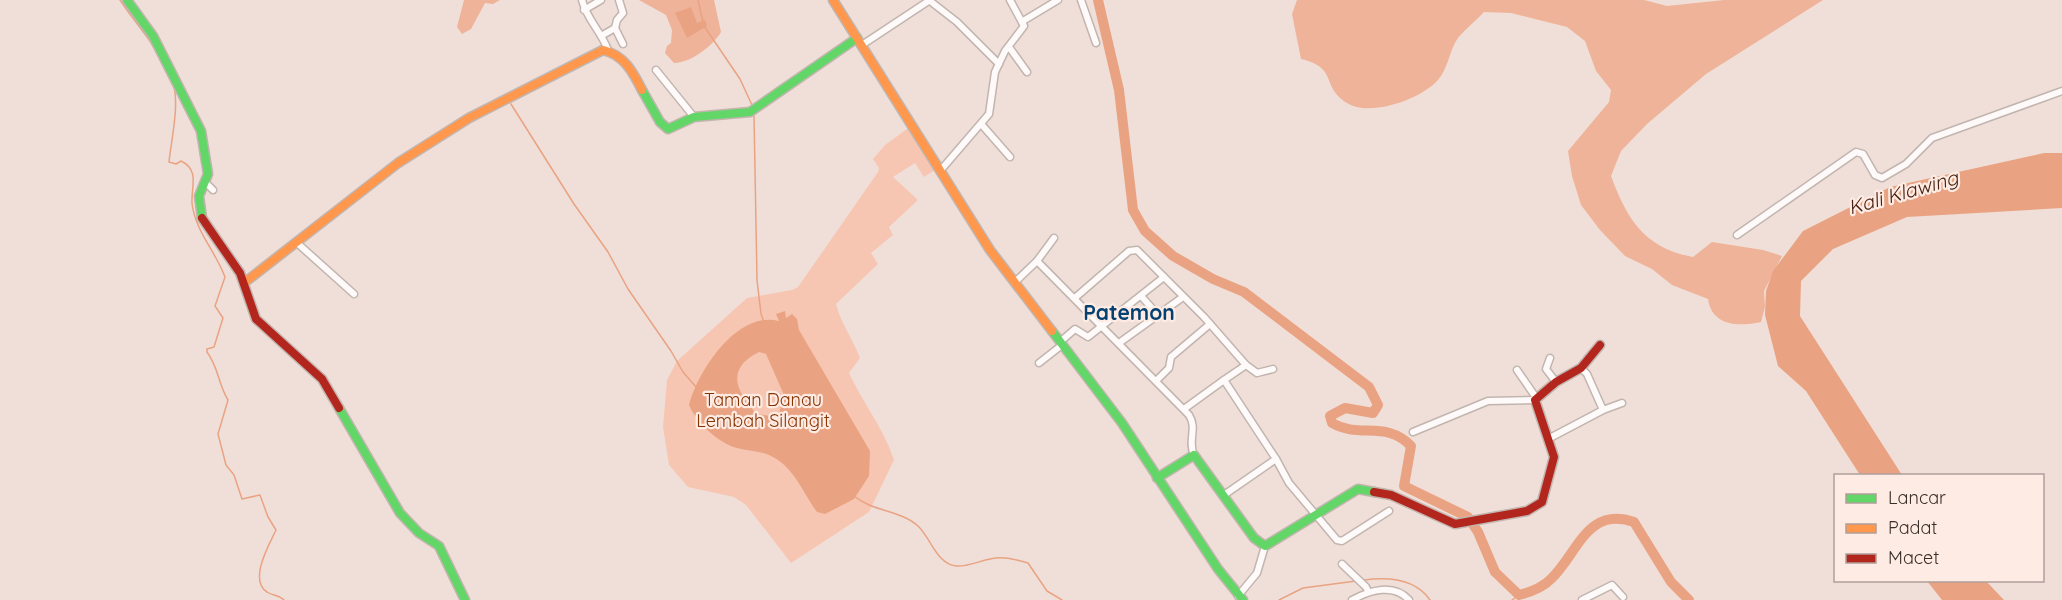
<svg xmlns="http://www.w3.org/2000/svg" width="2062" height="600" viewBox="0 0 2062 600" font-family="Quicksand,sans-serif">
  <style>
    .green { fill: #f7c6b2 }
    .forest { fill: #eeb399 }
    .water { fill: #e9a383; fill-rule: evenodd }
    .lines { fill: none; stroke-linecap: round; stroke-linejoin: round }
    .stream { stroke: #e9a383; stroke-width: 1.5 }
    .river { stroke: #e9a383; stroke-width: 10 }
    .street-casing { stroke: #c2b5af; stroke-width: 9 }
    .fast-casing { stroke: #c2b5af; stroke-width: 11 }
    .slow-casing { stroke: #c2b5af; stroke-width: 11 }
    .jam-casing { stroke: #c2b5af; stroke-width: 11 }
    .street { stroke: #fdfaf9; stroke-width: 6 }
    .fast { stroke: #63d668; stroke-width: 8 }
    .slow { stroke: #ff974d; stroke-width: 8 }
    .jam { stroke: #b3261e; stroke-width: 8 }
    .labels { text-anchor: middle; dominant-baseline: central; stroke-width: 4.5; stroke-linejoin: round; paint-order: stroke }
    .park-label { font-size: 18px; fill: #863300; stroke: #feebe4 }
    .water-label { font-size: 20px; font-style: italic; fill: #472211; stroke: #feebe4 }
    .quarter-label { font-size: 21px; font-weight: bold; fill: #044171; stroke: #feebe4 }
  </style>
  <rect width="100%" height="100%" fill="#f0dfd8"/>
  <path class="green" d="M911 126 938 168 924 177 915 163 893 177 918 200 889 227 893 235 871 253 878 264 836 304C841 324 853 339 860 358L849 373C863 403 884 429 894 460L869 512 791 563 746 505 734 497 688 487 669 465 663 427 667 380 677 361 747 298 792 290 798 287 878 172 879 168 873 159 885 145Z"/>
  <g class="forest">
    <polygon points="464,0 500,0 493,4 485,3 471,29 462,34 457,27"/>
    <path d="M639 0H714L721 32C713 46 690 63 674 63L665 53 667 46 671 43 672 30 666 15Z"/>
    <path d="M1297 0H1644L1667 6 1724 0H1823L1706 74 1647 124 1621 151 1611 176C1627 219 1644 248 1693 257L1712 242 1763 250 1782 256 1764 291 1765 307 1761 322C1738 327 1712 326 1708 299L1672 285 1652 269 1625 256 1600 230 1581 205 1572 176 1568 151 1609 102 1611 90 1596 71 1585 41 1567 27 1511 13 1484 12C1476 21 1465 29 1458 38 1450 49 1449 64 1441 76 1427 98 1370 118 1347 103 1320 86 1339 68 1301 59L1292 14Z"/>
  </g>
  <g class="water">
    <polygon points="691,7 697,23 705,20 707,26 687,38 675,13"/>
    <polygon points="2044,153 2062,153 2062,208 1907,217 1833,249 1801,281 1800,316 1902,475 1860,475 1806,391 1778,366 1765,315 1766,291 1773,271 1803,231 1890,187"/>
    <path d="M785 311 786 318 792 314 797 319 799 330 870 451 869 476 854 499 825 514 817 512C803 493 795 469 773 457 763 451 748 451 737 448 718 443 696 422 689 405 698 371 737 310 779 321L776 314ZM759 352 766 354 784 395 778 417 757 414C736 392 725 369 759 352Z"/>
    <polygon points="1927,581 1986,581 2004,600 1942,600"/>
  </g>
  <g class="lines">
    <g class="stream">
      <path d="M120 0C137 26 163 53 173 83 180 104 171 141 169 162L176 164 181 161C200 170 191 187 192 203 195 231 216 252 225 277L215 306 223 318 214 347 207 349V352C219 368 218 384 228 400L218 434 226 465 234 475 242 499 260 495 268 517 276 530C270 543 248 580 267 592 273 596 279 595 284 600"/>
      <polyline points="698,0 703,22"/>
      <polyline points="704,26 740,79 752,105"/>
      <polyline points="511,104 574,204 608,252 628,289 671,351 683,372 696,387"/>
      <polyline points="754,115 757,280 761,314 764,322"/>
      <path d="M854 496C873 512 902 510 919 527 931 539 937 564 956 566 970 567 983 559 996 558 1007 557 1018 560 1028 563L1047 591 1062 600"/>
      <path d="M1364 580C1387 577 1415 578 1430 600"/>
      <polyline points="1279,600 1303,588 1356,581"/>
      <polyline points="1512,600 1519,595"/>
    </g>
    <path class="river" d="M1098 0 1119 90 1133 210 1145 231 1173 256 1213 279 1244 292 1369 387 1378 405 1373 413 1345 408 1330 416 1332 423C1360 439 1386 420 1411 446L1404 486 1468 517 1478 532 1495 572 1519 595C1531 592 1542 588 1551 579 1578 553 1587 506 1634 522L1671 582 1689 600"/>
    <g class="street-casing">
      <g id="street">
        <path d="M582 0C587 20 601 31 608 50"/>
        <polyline points="1081,0 1096,43"/>
        <polyline points="930,1 957,22 999,64"/>
        <polyline points="584,10 601,0"/>
        <polyline points="1023,21 1058,0"/>
        <polyline points="615,28 623,44"/>
        <polyline points="601,36 615,28 617,20 623,13 619,0"/>
        <polyline points="862,45 930,0"/>
        <polyline points="1009,47 1027,72"/>
        <polyline points="656,70 694,117"/>
        <polyline points="982,125 1010,157"/>
        <polyline points="940,171 989,114 995,72 1005,51 1024,26 1010,0"/>
        <polyline points="206,183 213,190"/>
        <polyline points="1737,235 1856,152 1863,154 1875,175 1882,178 1906,164 1932,138 2062,91"/>
        <polyline points="296,242 354,294"/>
        <polyline points="1037,261 1054,238"/>
        <path d="M1014 283 1037 261 1189 415C1198 429 1187 440 1194 455"/>
        <polyline points="1141,296 1159,316"/>
        <polyline points="1076,297 1129,251 1137,250 1204,317 1246,365 1257,373 1273,369"/>
        <polyline points="1060,342 1075,329 1088,337 1164,277"/>
        <polyline points="1119,343 1183,297"/>
        <polyline points="1550,358 1546,369 1556,382"/>
        <polyline points="1039,363 1062,345"/>
        <polyline points="1581,368 1587,374 1603,410 1622,403"/>
        <polyline points="1517,370 1537,399"/>
        <polyline points="1224,380 1246,365"/>
        <polyline points="1156,381 1169,368 1171,357 1210,324"/>
        <polyline points="1184,409 1224,380 1276,459 1289,483 1337,540 1342,541 1389,511"/>
        <polyline points="1413,432 1488,401 1535,400"/>
        <polyline points="1548,439 1603,410"/>
        <polyline points="1224,495 1276,459"/>
        <polyline points="1342,564 1366,587 1368,591"/>
        <polyline points="1238,596 1257,573 1265,546"/>
        <path d="M1352 600C1370 590 1394 583 1409 600"/>
        <polyline points="1582,600 1612,585 1623,597"/>
      </g>
    </g>
    <g class="fast-casing">
      <g id="fast">
        <polyline points="127,0 153,36 201,131 208,174 199,196 202,218"/>
        <polyline points="642,90 660,122 668,129 694,117 750,112 857,38"/>
        <polyline points="1052,331 1122,423 1218,569 1243,600"/>
        <polyline points="339,408 400,513 419,533 439,546 465,600"/>
        <polyline points="1157,478 1194,455 1254,538 1265,546 1358,489 1374,492"/>
      </g>
    </g>
    <g class="slow-casing">
      <g id="slow">
        <polyline points="833,0 990,250 1052,331"/>
        <path d="M244 283 398 163 469 118 603 50C624 55 633 72 642 90"/>
      </g>
    </g>
    <g class="jam-casing">
      <g id="jam">
        <polyline points="202,218 240,273 256,319 322,379 339,408"/>
        <polyline points="1374,492 1391,495 1455,524 1527,511 1542,502 1554,457 1535,400 1556,382 1581,368 1600,345"/>
      </g>
    </g>
    <use href="#street" class="street"/>
    <use href="#fast" class="fast"/>
    <use href="#slow" class="slow"/>
    <use href="#jam" class="jam"/>
  </g>
  <g class="labels">
    <g class="park-label">
      <text x="763" y="399">Taman Danau<tspan x="763" dy="21">Lembah Silangit</tspan></text>
    </g>
    <g class="water-label">
      <text transform="translate(1903 192) rotate(-16)">Kali Klawing</text>
    </g>
    <g class="quarter-label">
      <text x="1129" y="312">Patemon</text>
    </g>
  </g>
  <rect x="1834" y="474" width="210" height="108" fill="#feebe4" stroke="#af9f99" stroke-width="1.5"/>
  <rect x="1846" y="494" width="30" height="9" fill="#63d668" stroke="#af9f99" stroke-width="1.5"/>
  <text x="1888" y="504" font-size="18" fill="#392e29">Lancar</text>
  <rect x="1846" y="524" width="30" height="9" fill="#ff974d" stroke="#af9f99" stroke-width="1.5"/>
  <text x="1888" y="534" font-size="18" fill="#392e29">Padat</text>
  <rect x="1846" y="554" width="30" height="9" fill="#b3261e" stroke="#af9f99" stroke-width="1.5"/>
  <text x="1888" y="564" font-size="18" fill="#392e29">Macet</text>
</svg>
